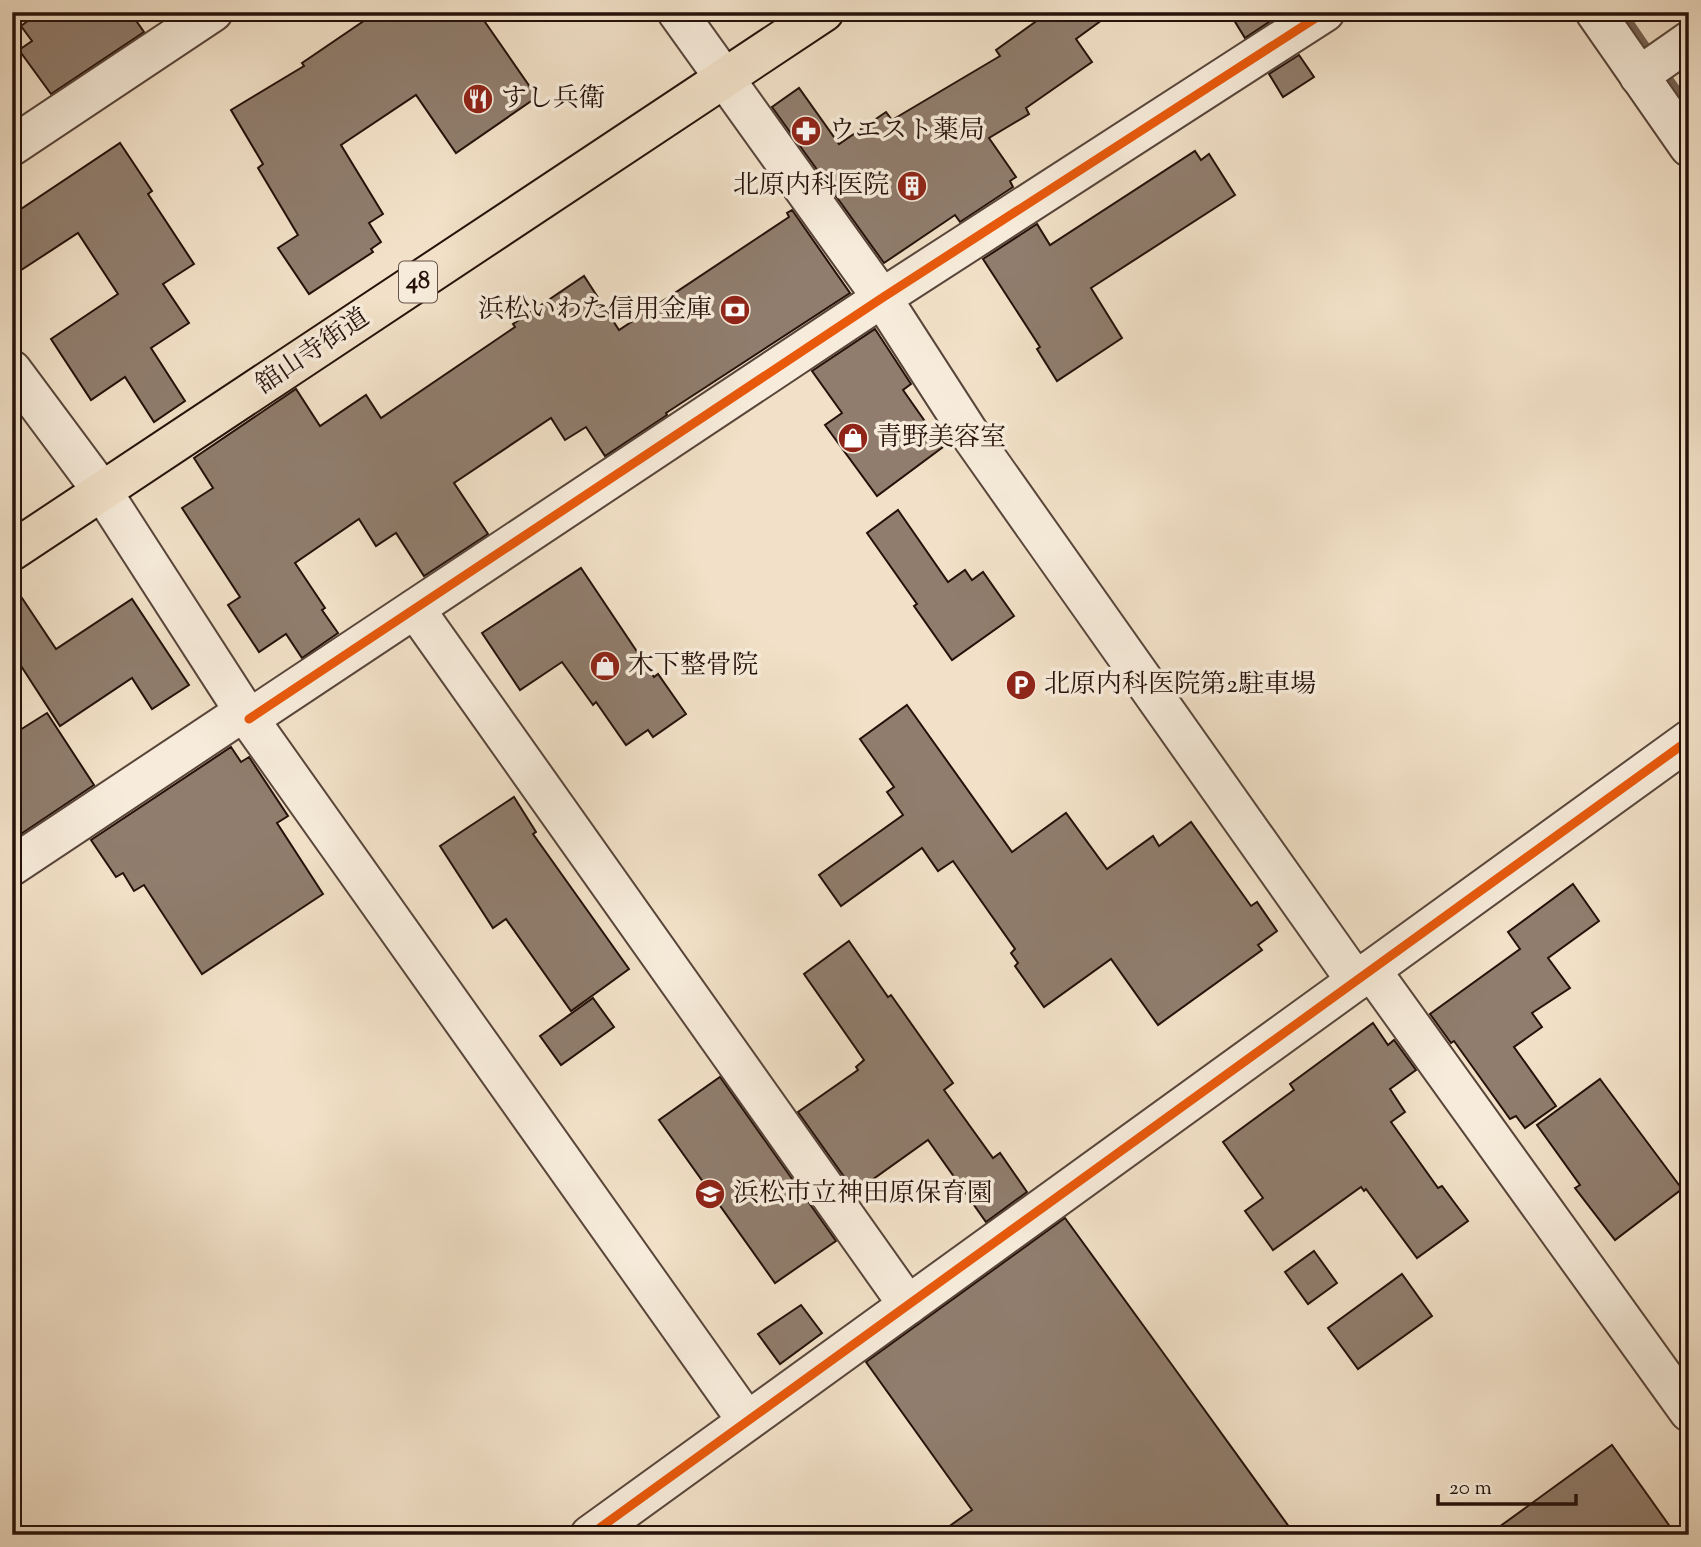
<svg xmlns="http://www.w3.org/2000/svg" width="1701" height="1547" viewBox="0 0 1701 1547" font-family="'Sorts Mill Goudy','Noto Serif JP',serif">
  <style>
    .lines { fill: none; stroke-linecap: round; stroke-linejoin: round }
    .stream { stroke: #766355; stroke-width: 14 }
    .building { fill: #907d6d; stroke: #25110a; stroke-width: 2 }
    .minor-casing { stroke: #58453a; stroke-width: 42 }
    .major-casing { stroke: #25110a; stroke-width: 42 }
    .minor { stroke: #f7ecdb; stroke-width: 38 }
    .major { stroke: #f2e1c8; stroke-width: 38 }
    .cycleway-casing { stroke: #f7ecdb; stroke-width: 13 }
    .cycleway { stroke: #e8590c; stroke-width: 9 }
    .labels { text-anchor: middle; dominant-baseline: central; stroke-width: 7; stroke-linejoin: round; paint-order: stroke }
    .shield { fill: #f7ecdb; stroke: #645349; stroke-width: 2 }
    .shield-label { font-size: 24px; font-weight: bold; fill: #25110a }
    .poi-label { font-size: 26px; fill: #25110a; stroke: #f7ecdb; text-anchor: start }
    .street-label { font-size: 26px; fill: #25110a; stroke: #f7ecdb }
  </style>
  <rect width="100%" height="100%" fill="#f2e1c8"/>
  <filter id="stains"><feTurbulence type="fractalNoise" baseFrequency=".00286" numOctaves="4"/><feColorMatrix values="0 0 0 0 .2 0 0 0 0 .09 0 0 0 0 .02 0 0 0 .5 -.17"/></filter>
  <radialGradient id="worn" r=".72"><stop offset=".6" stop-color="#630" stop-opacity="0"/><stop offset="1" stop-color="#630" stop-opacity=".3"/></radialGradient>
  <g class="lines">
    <g class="stream">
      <polyline points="1619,12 1645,50"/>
      <polyline points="1665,78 1689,112"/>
    </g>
  </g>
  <g class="building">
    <polygon points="40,12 130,12 144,32 51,94 19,50 32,41 21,26"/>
    <polygon points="377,12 478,12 537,97 456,153 416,95 341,145 383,214 369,223 381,242 371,249 373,252 309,294 278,248 298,235 258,168 263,164 231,110 304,66 302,63"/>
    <polygon points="1049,12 1113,12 1076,39 1092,62 1026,108 1029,114 989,138 1016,177 1010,181 1013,187 960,222 955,215 884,263 772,107 799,88 839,144 886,112 892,120 1000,56 996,50"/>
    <polygon points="1229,12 1271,12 1275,18 1245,38"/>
    <polygon points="1299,55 1314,77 1283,97 1269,74"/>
    <polygon points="120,143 152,191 148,194 194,264 163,284 189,323 151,348 185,401 154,422 125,377 91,400 51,339 118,294 78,233 12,276 12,215"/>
    <polygon points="1195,151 1201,160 1209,154 1235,195 1091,288 1122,338 1057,381 1037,349 1040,347 983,259 1037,224 1050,245"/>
    <polygon points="792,210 850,293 666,413 667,415 605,456 586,427 565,440 551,418 454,483 488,534 424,576 396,533 376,546 359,519 295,563 325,608 322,610 338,633 302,658 286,634 259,652 228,605 240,597 182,508 213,488 194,458 296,389 320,426 366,395 381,418 515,327 513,324 584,276 619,330 789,217 787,213"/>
    <polygon points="875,329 911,384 903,390 943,447 877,496 825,425 842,413 812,371"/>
    <polygon points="898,510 948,582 965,570 972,580 983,572 1014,616 952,660 914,606 917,604 867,533"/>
    <polygon points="581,568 654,677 658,674 686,714 653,737 648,730 626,745 596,702 593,705 562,662 520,690 482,633"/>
    <polygon points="12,583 56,649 132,599 189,685 152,709 132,678 60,726 12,652"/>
    <polygon points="907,705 1012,852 1066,813 1107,869 1153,836 1159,846 1191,822 1251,906 1257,902 1277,931 1258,945 1262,950 1158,1025 1111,959 1044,1007 1015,966 1018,963 1011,953 1015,949 953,861 938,871 922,848 841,906 819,875 903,815 887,792 894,787 860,739"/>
    <polygon points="47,713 94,785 12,840 12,735"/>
    <polygon points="231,747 241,762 249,757 288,816 277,823 323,894 202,974 144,885 134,891 123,873 116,877 91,840"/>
    <polygon points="514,797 536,832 533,834 629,969 571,1011 506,919 493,928 440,846"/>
    <polygon points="1573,884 1599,921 1548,958 1570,988 1532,1013 1542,1027 1514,1047 1556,1106 1525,1128 1516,1116 1510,1119 1454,1041 1451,1043 1430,1014 1520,949 1508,932"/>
    <polygon points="849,941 888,997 891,995 953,1083 944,1090 993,1158 1000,1153 1027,1192 986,1222 928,1140 855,1192 798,1112 858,1070 856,1067 864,1060 804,974"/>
    <polygon points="593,998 614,1027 561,1065 540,1036"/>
    <polygon points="1373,1023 1388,1045 1394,1040 1416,1070 1390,1089 1405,1112 1391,1122 1438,1188 1442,1186 1468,1221 1417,1258 1366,1189 1364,1191 1361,1187 1273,1250 1245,1211 1263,1198 1223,1142 1294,1090 1290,1084"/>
    <polygon points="720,1077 836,1241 775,1283 659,1120"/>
    <polygon points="1600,1079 1682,1189 1615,1240 1575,1188 1580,1185 1537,1125"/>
    <polygon points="1065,1218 1172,1365 1295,1535 937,1535 972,1510 866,1362"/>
    <polygon points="1314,1251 1337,1283 1308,1304 1285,1272"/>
    <polygon points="1402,1274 1432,1316 1358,1369 1328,1328"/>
    <polygon points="801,1305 822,1333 780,1364 758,1334"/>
    <polygon points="1612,1445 1676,1535 1488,1535"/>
  </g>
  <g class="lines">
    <g class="minor-casing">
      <g id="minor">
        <polyline points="677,12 882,298 971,436 1356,981"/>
        <polyline points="1595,12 1689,147"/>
        <polyline points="1639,76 1689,41"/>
        <polyline points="12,146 213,12"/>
        <polyline points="12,370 102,491 249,719 747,1421"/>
        <polyline points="415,609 908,1305"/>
        <polyline points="249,719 882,298 1325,12"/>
        <polyline points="12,866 245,711"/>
        <polyline points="1371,970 1689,1412"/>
        <polyline points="590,1535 1689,740"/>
      </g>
    </g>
    <g class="major-casing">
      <polyline id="major" points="12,551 824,12"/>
    </g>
    <use href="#minor" class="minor"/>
    <use href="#major" class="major"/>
    <g class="cycleway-casing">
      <g id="cycleway">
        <polyline points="249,719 882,298 1325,12"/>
        <polyline points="590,1535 1689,740"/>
      </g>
    </g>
    <use href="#cycleway" class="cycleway"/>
  </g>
  <defs>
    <g id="restaurant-disc" transform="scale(1.575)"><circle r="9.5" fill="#8f2418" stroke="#f7ecdb"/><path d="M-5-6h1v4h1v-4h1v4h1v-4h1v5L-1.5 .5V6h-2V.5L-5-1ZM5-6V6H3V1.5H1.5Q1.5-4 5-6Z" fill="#fff"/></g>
    <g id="pharmacy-disc" transform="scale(1.575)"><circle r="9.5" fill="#8f2418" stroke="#f7ecdb"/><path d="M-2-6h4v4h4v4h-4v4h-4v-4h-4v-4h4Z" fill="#fff"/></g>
    <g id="building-disc" transform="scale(1.575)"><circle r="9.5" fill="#8f2418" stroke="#f7ecdb"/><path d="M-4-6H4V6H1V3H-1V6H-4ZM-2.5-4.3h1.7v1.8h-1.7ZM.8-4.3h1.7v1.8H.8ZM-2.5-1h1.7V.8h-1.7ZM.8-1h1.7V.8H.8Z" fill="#fff"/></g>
    <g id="bank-disc" transform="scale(1.575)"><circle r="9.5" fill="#8f2418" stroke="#f7ecdb"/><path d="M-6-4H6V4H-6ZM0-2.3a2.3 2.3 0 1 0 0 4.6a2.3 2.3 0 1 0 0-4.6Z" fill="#fff"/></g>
    <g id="shop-disc" transform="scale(1.575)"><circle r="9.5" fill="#8f2418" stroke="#f7ecdb"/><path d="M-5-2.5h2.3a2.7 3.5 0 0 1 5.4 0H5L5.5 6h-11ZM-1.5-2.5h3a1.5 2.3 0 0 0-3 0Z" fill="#fff"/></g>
    <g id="parking-disc" transform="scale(1.575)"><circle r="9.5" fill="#8f2418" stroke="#f7ecdb"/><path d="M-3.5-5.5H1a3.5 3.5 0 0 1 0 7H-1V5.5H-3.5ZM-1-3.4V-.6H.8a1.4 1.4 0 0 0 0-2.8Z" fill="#fff"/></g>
    <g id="school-disc" transform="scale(1.575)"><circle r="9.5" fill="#8f2418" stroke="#f7ecdb"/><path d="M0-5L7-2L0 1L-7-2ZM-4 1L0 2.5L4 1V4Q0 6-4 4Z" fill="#fff"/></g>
  </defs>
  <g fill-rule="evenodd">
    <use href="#restaurant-disc" x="478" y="99"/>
    <use href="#pharmacy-disc" x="806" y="131"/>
    <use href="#building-disc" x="912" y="186"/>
    <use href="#bank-disc" x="735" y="310"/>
    <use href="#shop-disc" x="853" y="438"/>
    <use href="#shop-disc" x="605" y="666"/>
    <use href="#parking-disc" x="1021" y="685"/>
    <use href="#school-disc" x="710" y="1194"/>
  </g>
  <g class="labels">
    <rect class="shield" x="399" y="261.5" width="38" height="41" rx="5"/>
    <g class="shield-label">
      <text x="418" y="282">48</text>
    </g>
    <g class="poi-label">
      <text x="501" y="99">すし兵衛</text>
      <text x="829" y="131">ウエスト薬局</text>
      <text x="889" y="186" text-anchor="end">北原内科医院</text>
      <text x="712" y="310" text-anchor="end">浜松いわた信用金庫</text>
      <text x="876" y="438">青野美容室</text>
      <text x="628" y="666">木下整骨院</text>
      <text x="1044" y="685">北原内科医院第2駐車場</text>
      <text x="733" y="1194">浜松市立神田原保育園</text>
    </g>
    <g class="street-label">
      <text transform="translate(313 352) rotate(-34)">舘山寺街道</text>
    </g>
  </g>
  <rect width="1701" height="1547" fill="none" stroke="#f2e1c8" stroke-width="42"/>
  <rect x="14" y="14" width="1673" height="1519" fill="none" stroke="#25110a" stroke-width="3.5"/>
  <rect x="21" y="21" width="1659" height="1505" fill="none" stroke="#25110a" stroke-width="2"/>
  <path d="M1438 1494v10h138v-10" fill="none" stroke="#25110a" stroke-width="3.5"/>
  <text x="1449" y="1494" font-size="21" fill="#25110a" stroke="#f7ecdb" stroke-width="5" paint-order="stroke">20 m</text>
  <rect width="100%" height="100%" filter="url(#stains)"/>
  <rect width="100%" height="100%" fill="url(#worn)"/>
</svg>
